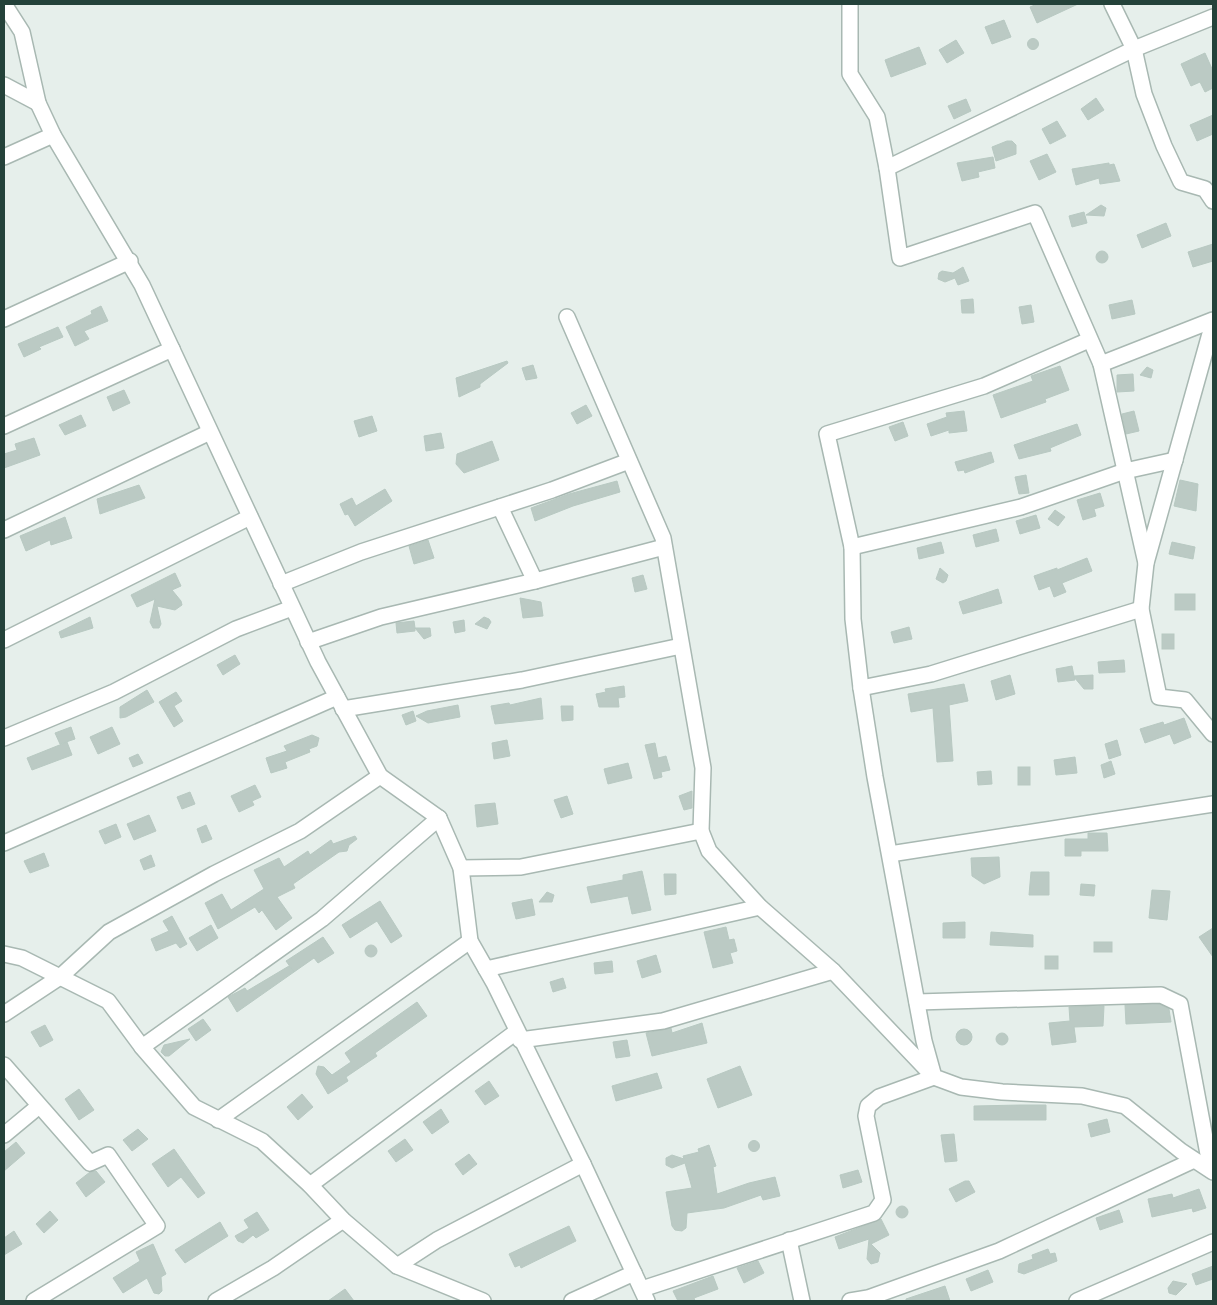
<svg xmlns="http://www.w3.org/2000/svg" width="1217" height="1305" viewBox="0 0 1217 1305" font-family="Ubuntu,sans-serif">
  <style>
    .building { fill: #bbcac4; stroke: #b8c9c2 }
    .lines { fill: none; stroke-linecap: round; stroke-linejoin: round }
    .street-casing { stroke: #a8b8b2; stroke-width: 18 }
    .street { stroke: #fff; stroke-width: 15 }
  </style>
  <rect width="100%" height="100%" fill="#e6efeb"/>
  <g class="building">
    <polygon points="1037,4 1078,4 1037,23 1030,7"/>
    <polygon points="1004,20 1011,37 992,44 985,27"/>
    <circle cx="1033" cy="44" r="5.5"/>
    <polygon points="956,40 964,53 947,63 939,50"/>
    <polygon points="919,47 926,64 891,77 885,60"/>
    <polygon points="1205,53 1213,71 1213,88 1205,92 1200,82 1191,86 1181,64"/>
    <polygon points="1096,98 1104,110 1088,120 1081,109"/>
    <polygon points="966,99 971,111 954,119 948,106"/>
    <polygon points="1213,115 1213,134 1197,141 1190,125"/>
    <polygon points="1057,121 1066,136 1050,144 1042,129"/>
    <polygon points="1007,141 1012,141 1016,145 1016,154 996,161 992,147"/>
    <polygon points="1047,154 1056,172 1039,180 1030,161"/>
    <polygon points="993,157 995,168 978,172 979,177 962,181 957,163"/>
    <polygon points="1109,163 1109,165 1114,164 1120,181 1100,184 1099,178 1076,185 1072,169"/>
    <polygon points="1101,205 1106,208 1104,216 1086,215"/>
    <polygon points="1084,212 1087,223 1072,227 1069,216"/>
    <polygon points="1166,223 1171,236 1142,248 1137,235"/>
    <polygon points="1213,244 1213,261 1193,267 1188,252"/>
    <circle cx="1102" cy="257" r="6"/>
    <polygon points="963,267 969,281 958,285 955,278 945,282 938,279 939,273 942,271 953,273"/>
    <polygon points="973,299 974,313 962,313 961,300"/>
    <polygon points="1132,300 1135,314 1112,319 1109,305"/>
    <polygon points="1031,305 1034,322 1022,324 1019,307"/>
    <polygon points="101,306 108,321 84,331 89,339 75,346 66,327 92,314 91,311"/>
    <polygon points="58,327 63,337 39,347 41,349 24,357 18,344"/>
    <polygon points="507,361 508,363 480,384 480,387 459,397 456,378"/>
    <polygon points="533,365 537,378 526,380 522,368"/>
    <polygon points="1060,366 1069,390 1045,399 1046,402 1001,418 993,395 1033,381 1031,376"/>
    <polygon points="1147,367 1153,370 1151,378 1140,375"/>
    <polygon points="1133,374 1134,391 1117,392 1117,375"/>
    <polygon points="124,390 130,403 113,411 107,397"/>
    <polygon points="586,405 592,416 577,424 571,413"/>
    <polygon points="964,411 967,431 949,433 949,430 931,436 927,424 947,417 946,413"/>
    <polygon points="1134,411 1139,431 1126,434 1122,414"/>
    <polygon points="81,415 86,426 65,435 59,425"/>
    <polygon points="372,416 377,431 359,437 354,421"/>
    <polygon points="903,422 908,436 895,441 889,427"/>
    <polygon points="1077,424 1081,435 1050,448 1051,451 1019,459 1014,445"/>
    <polygon points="441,433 444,448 426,451 424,436"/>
    <polygon points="34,438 40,455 4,468 4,454 17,450 15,444"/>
    <polygon points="492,441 499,460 464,473 456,464 457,454"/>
    <polygon points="991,452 994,462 965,473 964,470 958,471 955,462"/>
    <polygon points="1026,475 1029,493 1019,494 1015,477"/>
    <polygon points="1180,480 1198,484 1196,511 1174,506"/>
    <polygon points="617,481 620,492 573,506 535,521 531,508 569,494"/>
    <polygon points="139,485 145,498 100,514 97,499"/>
    <polygon points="385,489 392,501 355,526 348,514 345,515 340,504 352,498 356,506"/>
    <polygon points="1100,493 1104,506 1094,509 1096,516 1083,520 1077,500"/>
    <polygon points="1055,510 1065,517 1058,526 1048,519"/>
    <polygon points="1036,515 1040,528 1020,534 1016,521"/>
    <polygon points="65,517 72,538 51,545 50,540 26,551 20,536"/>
    <polygon points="996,529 999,541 976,547 973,535"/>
    <polygon points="428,540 434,558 414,564 409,546"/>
    <polygon points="941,542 944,553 919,559 917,548"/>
    <polygon points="1172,542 1195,547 1193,559 1169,554"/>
    <polygon points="1087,558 1092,571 1062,583 1066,592 1054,597 1050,586 1039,590 1034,576 1057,568 1057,570"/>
    <polygon points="940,568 948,575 946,581 943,583 936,579"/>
    <polygon points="175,573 181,586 172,590 181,601 182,605 175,610 157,606 161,624 159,628 153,628 150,622 155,599 137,607 131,595"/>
    <polygon points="643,575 647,589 635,592 632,578"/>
    <polygon points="998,589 1002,603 963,614 959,602"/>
    <rect x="1175" y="594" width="20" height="16"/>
    <polygon points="520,598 541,602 543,616 523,618"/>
    <polygon points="90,617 93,628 61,638 59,632"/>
    <polygon points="484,617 489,619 491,622 487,629 475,624"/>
    <polygon points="464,620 465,631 455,633 453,622"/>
    <polygon points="414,621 415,628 430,628 431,636 424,639 415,628 415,631 397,633 396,623"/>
    <polygon points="909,627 912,639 894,643 891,632"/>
    <rect x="1162" y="634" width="12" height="15"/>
    <polygon points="235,655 240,664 223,675 217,665"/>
    <polygon points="1124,660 1125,672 1099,673 1098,662"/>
    <polygon points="1072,666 1074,676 1093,675 1093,689 1084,689 1074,677 1075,680 1058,682 1056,669"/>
    <polygon points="1010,675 1015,694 996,700 991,681"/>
    <polygon points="964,684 968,701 949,705 953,761 937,762 933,708 911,712 908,694"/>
    <polygon points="624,686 625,697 618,698 619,707 599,707 596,694 606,692 605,689"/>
    <polygon points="147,690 154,702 126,717 120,718 120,707"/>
    <polygon points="176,692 182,701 174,706 183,721 174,727 159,702"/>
    <polygon points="541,698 543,719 495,724 491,706 509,703 510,705"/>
    <polygon points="458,705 460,717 428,723 416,716 427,711"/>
    <polygon points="561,706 573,706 573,720 562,721"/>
    <polygon points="413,711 416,721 406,725 402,715"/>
    <polygon points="1184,718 1191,737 1174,744 1170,734 1145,743 1140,729 1163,722 1164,725"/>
    <polygon points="71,727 75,739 60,744 55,733"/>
    <polygon points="112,727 120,744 98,754 90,737"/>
    <polygon points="312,735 319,738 317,746 309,749 310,752 285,762 287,768 271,773 266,758 287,751 284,746"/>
    <polygon points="507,740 510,756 494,759 492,743"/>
    <polygon points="1117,740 1121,755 1109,759 1105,744"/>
    <polygon points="67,742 72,755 32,770 27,758"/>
    <polygon points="655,743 658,758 666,756 670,770 661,772 662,777 654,779 645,745"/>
    <polygon points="138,754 143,763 133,767 129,758"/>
    <polygon points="1075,757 1077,773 1056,775 1054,760"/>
    <polygon points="1111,761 1115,774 1104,778 1101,765"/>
    <polygon points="628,763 632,778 608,784 604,769"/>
    <rect x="1018" y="767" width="12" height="18"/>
    <polygon points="991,771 992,784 978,785 977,772"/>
    <polygon points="255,785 261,797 252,801 254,805 239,812 231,796"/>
    <polygon points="692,791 692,808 684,810 679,796"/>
    <polygon points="190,792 195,804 182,809 177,797"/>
    <polygon points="567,796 573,814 561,818 554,800"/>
    <polygon points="495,803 498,824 477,827 475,805"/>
    <polygon points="149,815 156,831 134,840 127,824"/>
    <polygon points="116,824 121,837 105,844 99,831"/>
    <polygon points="206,825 212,839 202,843 197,829"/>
    <polygon points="1088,833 1107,833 1108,851 1081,851 1081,856 1065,856 1065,839 1088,839"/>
    <polygon points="355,836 357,839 349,845 347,851 339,852 293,884 295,888 277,897 292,918 276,930 262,910 259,913 255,907 218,929 205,903 222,894 231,910 264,889 254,870 279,858 284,867 308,851 310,855 331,840 333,844"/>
    <polygon points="44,853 49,866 30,873 24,861"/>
    <polygon points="151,855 155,866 144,870 140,860"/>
    <polygon points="999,857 1000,877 984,884 972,876 971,858"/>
    <polygon points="642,871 651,910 632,914 628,896 591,903 587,887 623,880 623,875"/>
    <polygon points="1031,872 1049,872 1049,895 1029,895"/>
    <polygon points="664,874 676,874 676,894 665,895"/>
    <polygon points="1081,884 1095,885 1094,896 1080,895"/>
    <polygon points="1152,890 1170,891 1167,920 1149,918"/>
    <polygon points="547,892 554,895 552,902 539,902"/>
    <polygon points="532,899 535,915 516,919 512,903"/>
    <polygon points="380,901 402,936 391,943 377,921 350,938 342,925"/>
    <polygon points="172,916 187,944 180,948 176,943 156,951 151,939 169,931 163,921"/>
    <polygon points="965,922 965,938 943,938 943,923"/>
    <polygon points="211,925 218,938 197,951 189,938"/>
    <polygon points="726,927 729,940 734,939 737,951 730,953 733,963 713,968 704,932"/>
    <polygon points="1213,928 1213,957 1199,937"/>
    <polygon points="991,932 1033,935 1033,947 990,945"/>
    <polygon points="323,937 334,953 318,963 314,958 294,972 286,961"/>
    <rect x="1094" y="942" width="18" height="10"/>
    <circle cx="371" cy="951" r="6"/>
    <polygon points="656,955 661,972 642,978 637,961"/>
    <rect x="1045" y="956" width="13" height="13"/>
    <polygon points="612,961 613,972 595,974 594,963"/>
    <polygon points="289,966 294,972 237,1012 228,997 245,988 247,991"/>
    <polygon points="563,978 566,988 553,992 550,982"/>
    <polygon points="417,1002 427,1016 375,1053 377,1056 346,1077 348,1081 328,1094 316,1074 318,1066 324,1067 332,1075 351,1062 345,1053"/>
    <polygon points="1159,1004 1169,1009 1171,1022 1126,1024 1125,1005"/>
    <polygon points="1104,1006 1103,1026 1074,1027 1076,1042 1052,1045 1049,1023 1070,1021 1069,1007"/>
    <polygon points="203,1019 211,1030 196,1041 188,1029"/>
    <polygon points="702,1023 707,1043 652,1056 646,1033 671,1028 672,1033"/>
    <polygon points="45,1025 53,1040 40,1047 31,1032"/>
    <circle cx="964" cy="1037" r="8"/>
    <circle cx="1002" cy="1039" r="6"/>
    <polygon points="190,1039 169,1056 165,1056 161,1052 164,1045"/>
    <polygon points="627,1040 630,1056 616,1058 613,1042"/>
    <polygon points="740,1066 752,1095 718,1108 707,1079"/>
    <polygon points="657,1073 662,1088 616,1101 612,1086"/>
    <polygon points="489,1081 499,1096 485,1105 475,1091"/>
    <polygon points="79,1089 94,1110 79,1120 65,1099"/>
    <polygon points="302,1094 313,1107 298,1120 287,1107"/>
    <polygon points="1021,1105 1046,1105 1046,1120 974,1120 974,1106"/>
    <polygon points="441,1109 449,1122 432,1134 423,1122"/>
    <polygon points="1107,1119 1110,1132 1091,1137 1088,1124"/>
    <polygon points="138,1129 148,1139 132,1151 123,1140"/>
    <polygon points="954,1134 957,1161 945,1162 941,1135"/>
    <polygon points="405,1139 413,1150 396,1162 388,1151"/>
    <circle cx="754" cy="1146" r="5.5"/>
    <polygon points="16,1142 25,1153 4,1171 4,1152"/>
    <polygon points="709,1145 716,1166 713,1167 717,1194 749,1183 775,1177 780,1196 763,1200 761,1195 724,1208 687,1213 686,1228 682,1231 675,1230 672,1226 666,1192 692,1188 685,1163 672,1168 666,1165 666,1158 672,1155 684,1159 683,1156 699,1152 698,1149"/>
    <polygon points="174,1149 205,1193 198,1198 181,1177 168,1187 152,1164"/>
    <polygon points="469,1154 477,1164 463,1175 455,1164"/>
    <polygon points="858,1170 862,1182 843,1188 840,1175"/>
    <polygon points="96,1171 105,1182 86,1197 76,1183 90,1172"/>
    <polygon points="965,1181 969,1181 975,1192 956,1202 949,1189"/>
    <polygon points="1199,1189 1206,1208 1193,1212 1192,1208 1152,1217 1148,1199 1172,1194 1173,1198"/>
    <circle cx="902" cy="1212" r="6"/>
    <polygon points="1119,1210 1123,1222 1100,1230 1096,1218"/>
    <polygon points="50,1211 58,1220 44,1233 36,1224"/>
    <polygon points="257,1212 269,1230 256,1238 253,1235 243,1243 238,1241 235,1236 249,1228 244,1220"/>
    <polygon points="881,1219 889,1235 871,1244 880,1253 878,1262 871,1264 867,1259 869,1239 839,1249 835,1237"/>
    <polygon points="220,1222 228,1236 185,1263 175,1250"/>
    <polygon points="569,1226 576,1241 521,1268 520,1265 515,1267 509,1254"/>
    <polygon points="14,1231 22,1244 4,1255 4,1238"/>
    <polygon points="153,1244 166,1274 161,1277 162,1291 159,1294 154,1293 147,1278 123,1293 113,1278 140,1261 136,1252"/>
    <polygon points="1048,1249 1050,1254 1055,1253 1057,1261 1024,1274 1018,1272 1019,1264 1033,1259 1032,1255"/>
    <polygon points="758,1261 764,1273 744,1283 737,1268"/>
    <polygon points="1213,1266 1213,1279 1196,1285 1192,1274"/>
    <polygon points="988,1270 993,1282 971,1291 966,1279"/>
    <polygon points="713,1276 718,1289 694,1298 695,1301 678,1301 673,1291"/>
    <polygon points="1173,1281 1187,1284 1176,1295 1169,1293 1168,1288"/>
    <polygon points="945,1286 950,1301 906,1301 906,1299"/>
    <polygon points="345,1289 354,1301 328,1301"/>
  </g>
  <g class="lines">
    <g class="street-casing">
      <g id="street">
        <polyline points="4,4 22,32 38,103 53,135 142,285 318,662 380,776 439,818 461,868 470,941 494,983 583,1164 647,1301"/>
        <polyline points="850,4 850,74 877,117 887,168 900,258 1035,213 1101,364 1146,563"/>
        <polyline points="1112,4 1134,49 1144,94 1164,146 1181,182 1205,189 1213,201"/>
        <polyline points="4,85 38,103"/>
        <polyline points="4,157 53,135"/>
        <polyline points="887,168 1134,49 1213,17"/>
        <polyline points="567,317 663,538 703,768 701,831 709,851 760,907 833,971 934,1077 879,1097 868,1106 866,1116 883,1200 874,1213 642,1289"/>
        <polyline points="4,319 130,261"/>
        <polyline points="1213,323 1146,563 1141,609 1159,697 1185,700 1213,734"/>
        <polyline points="1089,340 984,386 827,434 852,547 853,619 861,688 875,777 924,1041 934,1077 961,1087 1002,1092 1082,1096 1125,1106 1181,1151 1213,1172"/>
        <polyline points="1101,364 1213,320"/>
        <polyline points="4,426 172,349"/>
        <polyline points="500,507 535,581"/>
        <polyline points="4,530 210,432"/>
        <polyline points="852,547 1021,507 1125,471 1175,460"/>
        <polyline points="281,584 361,552 552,490 629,461"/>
        <polyline points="4,640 250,517"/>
        <polyline points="308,642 381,617 535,581 664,547"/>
        <polyline points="861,688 931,674 1141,609"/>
        <polyline points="343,709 522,680 681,646"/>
        <polyline points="4,738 114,692 236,629 292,608"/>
        <polyline points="4,843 337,697"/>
        <polyline points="890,854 1213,804"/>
        <polyline points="461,868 521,867 701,831"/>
        <polyline points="4,954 22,958 108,1001 142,1047 194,1107 262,1141 310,1185 343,1220 397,1266 483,1301"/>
        <polyline points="486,969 760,907"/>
        <polyline points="917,1002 1161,995 1180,1004 1211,1170"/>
        <polyline points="4,1014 60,977 109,932 214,874 300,831 380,776"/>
        <polyline points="520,1040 663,1021 833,971"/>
        <polyline points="142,1047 322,919 439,818"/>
        <polyline points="4,1065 90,1163 108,1155 157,1226 34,1301"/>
        <polyline points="218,1120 470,941"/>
        <polyline points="4,1135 39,1106"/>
        <polyline points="310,1185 516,1032"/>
        <polyline points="789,1240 802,1301"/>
        <polyline points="397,1266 437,1240 583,1164"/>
        <polyline points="216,1301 273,1268 343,1220"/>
        <polyline points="572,1301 634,1273"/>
        <polyline points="850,1301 868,1298 999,1251 1194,1160"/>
        <polyline points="1077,1301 1213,1242"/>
      </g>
    </g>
    <use href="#street" class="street"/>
  </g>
  <rect width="1217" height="1305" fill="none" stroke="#24423a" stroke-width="10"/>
</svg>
